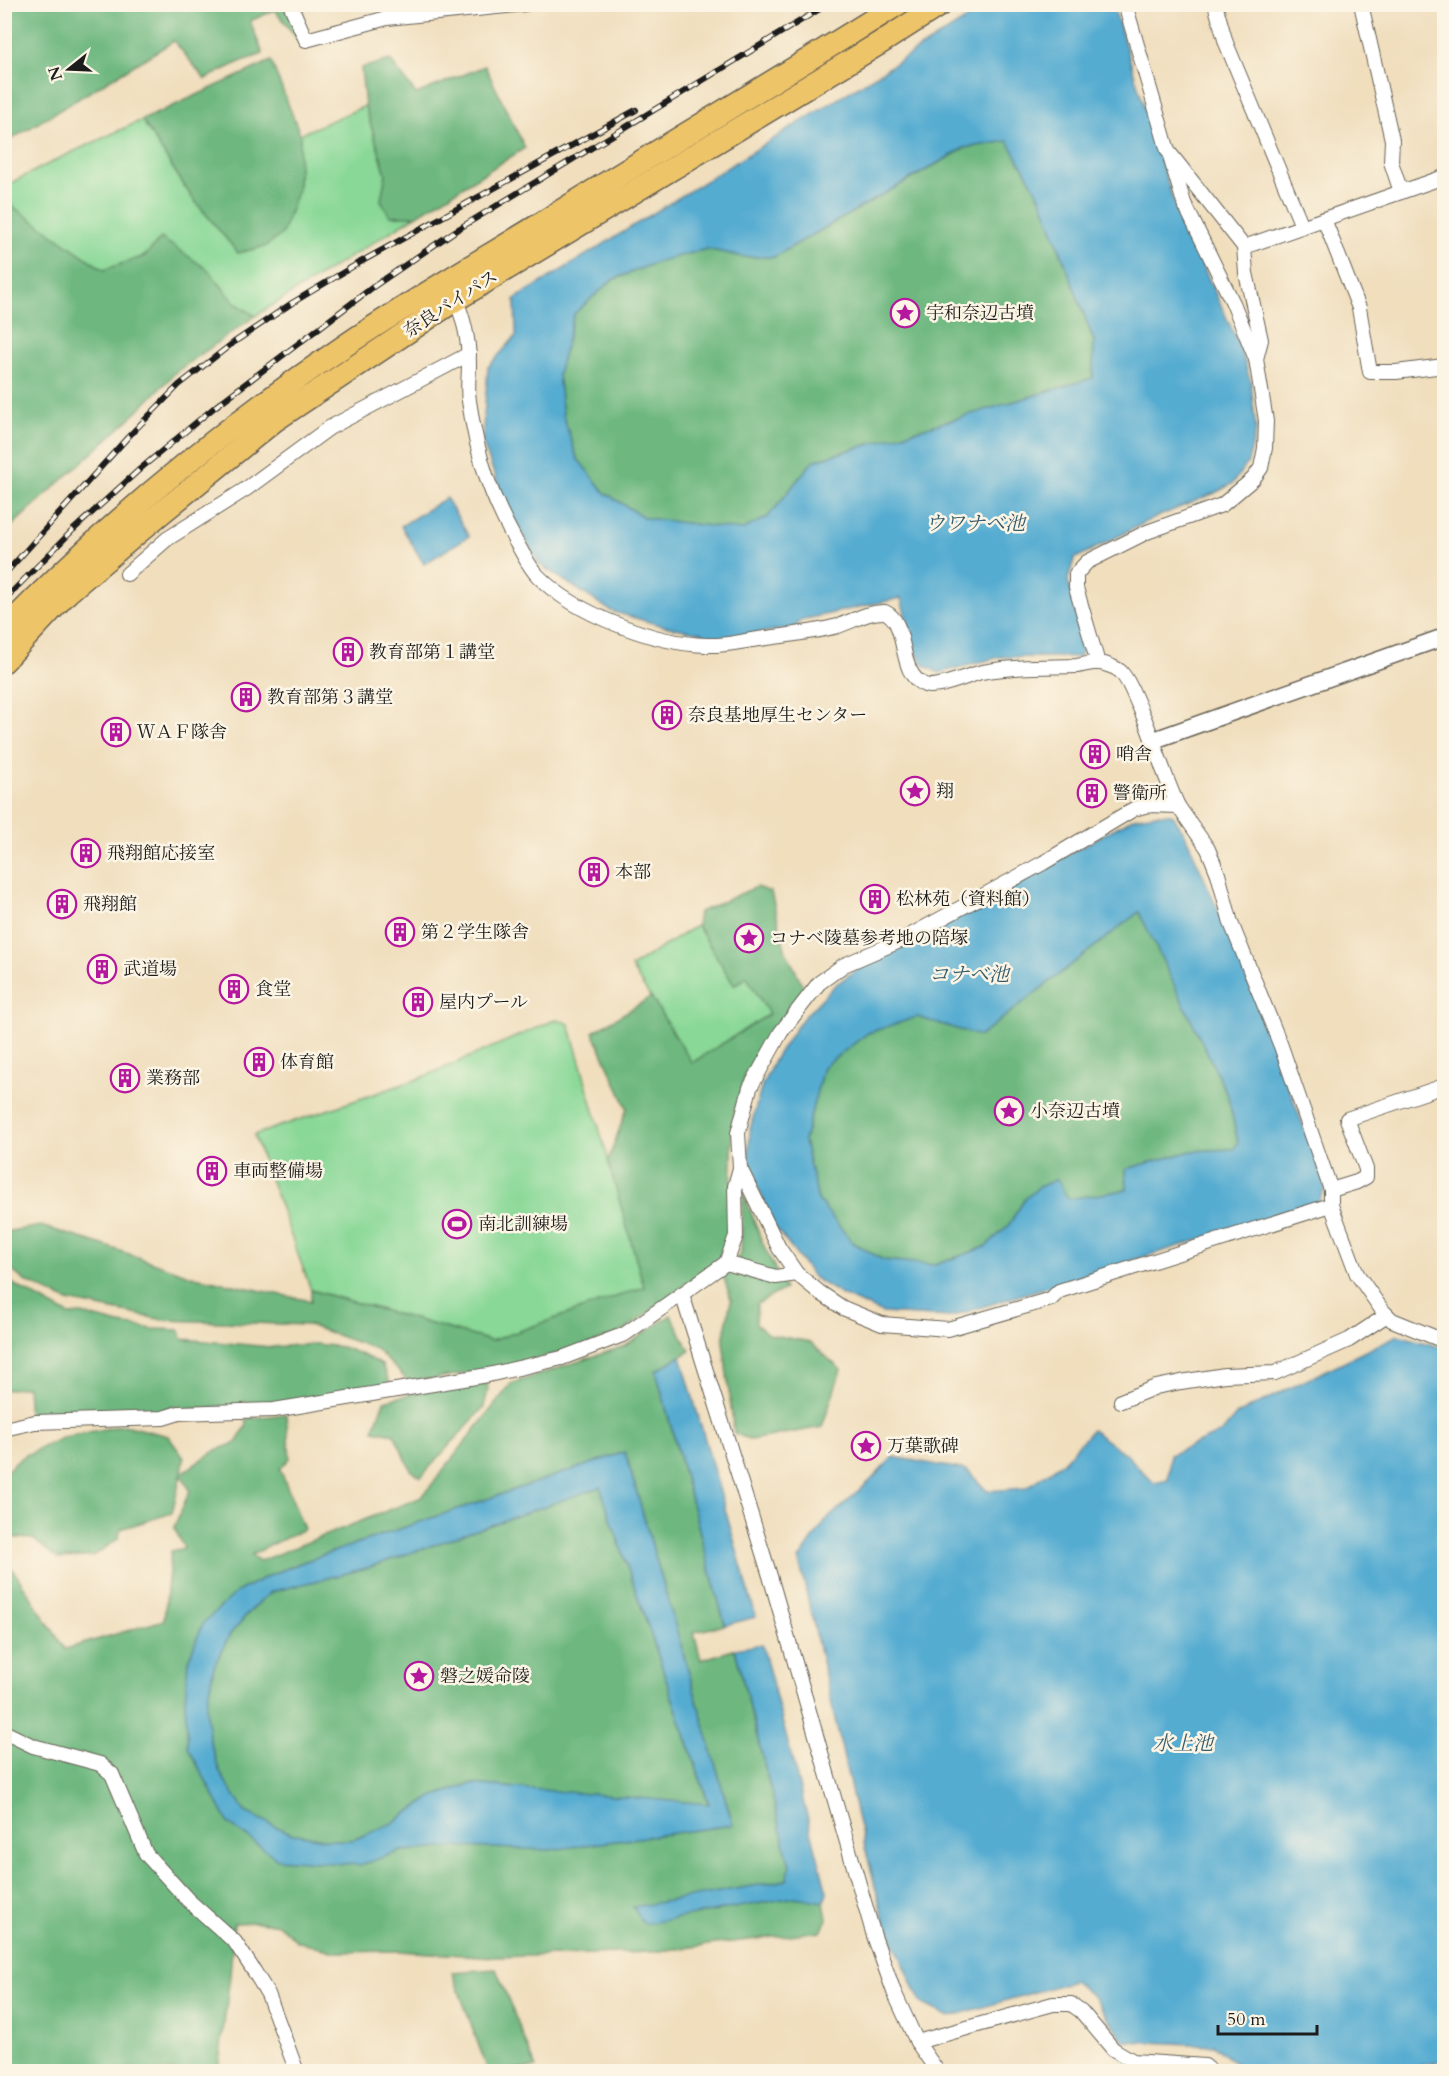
<svg xmlns="http://www.w3.org/2000/svg" width="1449" height="2076" viewBox="0 0 1449 2076" font-family="Cardo,'Noto Serif JP',serif">
  <style>
    .green { fill: #89d897; stroke: #527a5a; stroke-width: 1.5 }
    .forest { fill: #6eb880; stroke: #456a4e; stroke-width: 1.5; fill-rule: evenodd }
    .water { fill: #55acd1; stroke: #386476; stroke-width: 1.5; fill-rule: evenodd }
    .lines { fill: none; stroke-linecap: round; stroke-linejoin: round }
    .minor-casing { stroke: #666054; stroke-width: 16 }
    .tertiary-casing { stroke: #666054; stroke-width: 19 }
    .trunk-casing { stroke: #666054; stroke-width: 25 }
    .minor { stroke: #fff; stroke-width: 14 }
    .tertiary { stroke: #fff; stroke-width: 16 }
    .trunk { stroke: #eec469; stroke-width: 22 }
    .rail-casing { stroke: #1c1c1c; stroke-width: 6 }
    .rail { stroke: #fcf5e5; stroke-width: 4; stroke-dasharray: 11; stroke-linecap: butt }
    .labels { text-anchor: middle; dominant-baseline: central; stroke-width: 5; stroke-linejoin: round; paint-order: stroke }
    .street-label { font-size: 18px; fill: #1c1c1c; stroke: #fcf5e5 }
    .poi-label { font-size: 18px; fill: #1c1c1c; stroke: #fcf5e5; text-anchor: start }
    .water-label { font-size: 20px; font-style: italic; fill: #365d6d; stroke: #fcf5e5 }
  </style>
  <rect width="100%" height="100%" fill="#fcf5e5"/>
  <filter id="ink" filterUnits="userSpaceOnUse"><feTurbulence type="fractalNoise" baseFrequency=".0167" numOctaves="2"/><feDisplacementMap in="SourceGraphic" scale="12" xChannelSelector="R" yChannelSelector="G"/><feConvolveMatrix kernelMatrix="1 2 1 2 8 2 1 2 1" color-interpolation-filters="sRGB"/></filter>
  <filter id="wash" filterUnits="userSpaceOnUse"><feTurbulence type="fractalNoise" baseFrequency=".008" numOctaves="4" result="noise"/><feDisplacementMap in="SourceGraphic" scale="24" xChannelSelector="R" yChannelSelector="G"/><feGaussianBlur stdDeviation="1.35" result="paint"/><feColorMatrix in="noise" values="0 0 0 0 0 0 0 0 0 0 0 0 0 0 0 0 0 1.4 0 .05"/><feComposite in="paint" operator="in"/></filter>
  <g filter="url(#wash)">
    <rect width="100%" height="100%" fill="#f0debd"/>
    <g class="green">
      <polygon points="365,106 386,174 381,200 390,216 416,216 255,316 235,303 207,269 145,256 104,270 5,201 5,186 64,156 142,120 191,196 238,253 266,246 298,189 300,134"/>
      <polygon points="697,925 734,984 747,977 770,1014 692,1063 631,967"/>
      <polygon points="557,1019 569,1024 645,1287 491,1341 311,1290 254,1135 421,1078"/>
    </g>
    <g class="forest">
      <polygon points="5,5 286,5 299,36 297,39 275,10 250,21 263,54 240,62 205,79 174,41 5,143"/>
      <polygon points="390,60 416,94 485,66 525,148 416,216 390,216 381,200 386,174 365,106 361,68"/>
      <polygon points="271,61 300,134 298,189 282,234 266,246 238,253 191,196 142,120"/>
      <polygon points="1008,141 1041,199 1094,341 1093,378 813,461 768,517 742,531 645,518 605,493 577,458 563,415 558,374 574,314 612,280 660,261 707,249 744,257 774,257 965,148"/>
      <polygon points="5,201 104,270 145,256 161,238 207,269 235,303 255,316 176,372 137,412 5,532"/>
      <polygon points="756,887 771,892 785,949 806,992 775,1027 746,1072 733,1117 730,1247 721,1258 624,1331 579,1348 497,1369 409,1382 376,1349 308,1325 164,1320 68,1301 25,1281 5,1265 4,1232 41,1226 103,1245 195,1277 311,1301 311,1290 491,1341 644,1287 608,1161 627,1108 593,1032 651,997 692,1063 769,1014 747,977 734,985 697,925 699,912"/>
      <polygon points="1139,911 1228,1096 1238,1142 1234,1149 1192,1151 1126,1169 1127,1190 1068,1199 1057,1180 1025,1199 1008,1226 985,1247 935,1265 883,1260 852,1242 818,1200 804,1141 823,1067 868,1033 917,1016 980,1036"/>
      <polygon points="743,1191 762,1242 785,1289 757,1304 756,1324 768,1334 810,1342 841,1370 822,1427 750,1440 734,1433 723,1341 731,1300 723,1275 713,1280 741,1254"/>
      <polygon points="4,1279 69,1315 82,1314 119,1324 154,1329 180,1330 182,1339 271,1347 315,1344 342,1347 363,1355 382,1365 390,1383 389,1385 257,1407 184,1409 172,1407 145,1416 29,1420 27,1387 5,1390"/>
      <path d="M671 1315 690 1351 656 1371 725 1625 694 1632 701 1660 735 1649 790 1866 787 1880 633 1908 799 1896 824 1902 827 1919 821 1931 651 1952 496 1957 398 1951 335 1952 297 1941 279 1925 259 1922 234 1923 230 1976 218 2071H138L133 2067 122 2072 5 2071 4 1556 65 1649 164 1620 171 1551 184 1548 174 1527 190 1490 181 1475 172 1513 121 1529 118 1539 93 1556 58 1559 33 1539 5 1537V1472L22 1457 64 1437 124 1425 168 1436 184 1458 182 1473 216 1450 236 1443 247 1425 246 1419 286 1414 290 1458 280 1469 304 1529 251 1555 260 1561 422 1497 511 1384 625 1346ZM625 1452 733 1825 401 1851 360 1865 229 1824 188 1747 237 1592 268 1576 303 1562Z"/>
      <polygon points="486,1375 488,1390 484,1407 421,1477 411,1470 394,1434 373,1430 384,1401"/>
      <polygon points="600,1486 709,1805 471,1784 432,1797 391,1824 353,1840 329,1840 290,1833 245,1812 220,1773 209,1738 206,1705 214,1666 230,1634 252,1609 271,1592 367,1568"/>
      <polygon points="496,1969 536,2068 488,2071 452,1972"/>
    </g>
    <g class="water">
      <path d="M991 4 1113 5 1174 203 1240 347 1251 383 1256 430 1248 462 1232 484 1215 493 1152 519 1074 559 1068 580 1083 645 1082 653 1077 657H1000L939 673 924 665 914 649 901 598 801 620 794 628 710 640 702 633 663 626 611 611 539 564 505 504 482 441 488 367 516 336 515 299ZM1008 141 1041 199 1094 341 1093 378 813 461 768 517 742 530 645 518 605 493 577 458 563 415 558 374 574 314 612 280 660 261 707 249 744 257H774L964 148Z"/>
      <polygon points="446,498 469,536 424,564 401,526"/>
      <path d="M1155 814H1172L1185 834 1249 982 1326 1186 1318 1203 950 1317 882 1313 842 1295 814 1278 775 1227 748 1164 750 1129 762 1085 777 1055 803 1018 834 986 860 967 909 944 1133 818ZM1139 912 1228 1096 1238 1142 1234 1149 1192 1151 1126 1169 1127 1190 1068 1199 1057 1179 1039 1187 1025 1199 1008 1226 985 1247 935 1265 883 1260 852 1242 818 1200 804 1141 823 1067 868 1033 917 1017 980 1036Z"/>
      <polygon points="1398,1335 1444,1348 1444,2060 1402,2071 1244,2071 1214,2045 1124,2041 1093,1996 1073,1981 949,2017 921,2003 883,1917 856,1812 799,1560 825,1521 870,1481 893,1457 967,1470 987,1491 1026,1488 1063,1462 1092,1430 1127,1455 1154,1483 1168,1480 1170,1455 1222,1432 1237,1414"/>
      <polygon points="681,1356 756,1617 725,1625 656,1371"/>
      <path d="M625 1452 733 1825 550 1850 460 1847 401 1851 360 1865 278 1859 229 1824 188 1747 185 1701 188 1661 203 1623 237 1592 268 1576 303 1562ZM600 1487 709 1804 471 1784 432 1797 391 1824 353 1840H329L290 1833 245 1812 220 1773 209 1738 206 1705 214 1666 230 1634 252 1609 271 1592 367 1568Z"/>
      <polygon points="762,1644 827,1892 824,1902 795,1897 644,1924 633,1907 787,1880 790,1866 735,1649"/>
    </g>
  </g>
  <g filter="url(#ink)">
    <g class="lines">
      <g class="minor-casing">
        <g id="minor">
          <polyline points="290,4 306,40 387,18 526,4"/>
          <polyline points="1215,4 1226,43 1302,226"/>
          <polyline points="1361,4 1392,140 1391,162 1401,192"/>
          <polyline points="1171,160 1184,203 1233,303 1256,359"/>
          <polyline points="1324,219 1359,308 1370,372 1396,372 1444,366"/>
          <polyline points="1244,247 1444,177"/>
          <polyline points="127,574 167,539 246,489 329,428 469,354"/>
          <polyline points="1098,663 1076,588 1076,574 1087,562 1147,532 1222,505 1253,479 1261,468 1265,448 1266,421 1256,359 1261,340 1246,273 1244,247 1168,151 1125,4"/>
          <polyline points="1178,806 1208,849 1218,874 1231,923 1281,1046 1331,1190 1331,1205 1357,1274 1382,1310 1392,1320 1444,1341"/>
          <polyline points="740,1168 779,1248 797,1274 819,1292 843,1308 882,1324 948,1329 1051,1299 1059,1291 1331,1205"/>
          <polyline points="1331,1190 1357,1182 1366,1177 1366,1169 1347,1119 1444,1086"/>
          <polyline points="726,1263 776,1277 797,1274"/>
          <polyline points="682,1294 770,1576 874,1936 894,1992 917,2042 938,2072"/>
          <polyline points="1121,1401 1156,1387 1181,1382 1225,1375 1275,1373 1349,1340 1387,1315"/>
          <path d="M4 1429 35 1422 163 1418 179 1413 274 1410 488 1375 562 1358 625 1334 726 1263 736 1236 735 1186 740 1168 738 1133 750 1088 781 1032 819 983 844 965 902 940 1043 863 1134 809 1148 805 1178 806C1163 774 1154 740 1140 708 1134 696 1130 682 1121 672 1117 668 1106 664 1100 663 1093 662 1084 665 1077 666 1045 667 1013 666 982 672 968 675 937 690 925 685 896 674 910 623 885 612 869 611 853 621 838 626 811 633 780 636 752 640 738 642 722 646 707 645 655 644 575 614 538 576 529 567 523 553 516 542 489 493 477 455 469 401 467 389 469 376 469 364 469 339 464 317 453 294"/>
          <polyline points="4,1732 33,1746 100,1764 112,1774 146,1854 188,1900 235,1942 254,1971 268,1994 297,2072"/>
          <polyline points="917,2042 1053,2004 1071,2004 1081,2011 1113,2049 1133,2061 1205,2066 1212,2072"/>
        </g>
      </g>
      <g class="tertiary-casing">
        <polyline id="tertiary" points="1154,740 1444,637"/>
      </g>
      <g class="trunk-casing">
        <g id="trunk">
          <path d="M4 630C108 523 223 428 346 345 410 302 477 263 542 223 660 149 780 78 898 4"/>
          <polyline points="4,661 68,592 155,518 275,420 455,300 885,40 941,4"/>
        </g>
      </g>
      <use href="#minor" class="minor"/>
      <use href="#tertiary" class="tertiary"/>
      <use href="#trunk" class="trunk"/>
      <g class="rail-casing">
        <g id="rail">
          <polyline points="4,575 128,437 179,385 233,343 292,303 357,264 636,110"/>
          <polyline points="4,600 73,530 140,469 216,406 373,287 455,231 828,4"/>
        </g>
      </g>
      <use href="#rail" class="rail"/>
    </g>
  </g>
  <defs>
    <g id="sight-ring" transform="scale(1.5)"><circle r="9.5" fill="#fcf5e5" stroke="#b5179e" stroke-width="1.5"/><path d="M0-6L1.8-2.2L6-1.7L2.9 1.2L3.7 5.4L0 3.3L-3.7 5.4L-2.9 1.2L-6-1.7L-1.8-2.2Z" fill="#b5179e"/></g>
    <g id="building-ring" transform="scale(1.5)"><circle r="9.5" fill="#fcf5e5" stroke="#b5179e" stroke-width="1.5"/><path d="M-4-6H4V6H1V3H-1V6H-4ZM-2.5-4.3h1.7v1.8h-1.7ZM.8-4.3h1.7v1.8H.8ZM-2.5-1h1.7V.8h-1.7ZM.8-1h1.7V.8H.8Z" fill="#b5179e"/></g>
    <g id="stadium-ring" transform="scale(1.5)"><circle r="9.5" fill="#fcf5e5" stroke="#b5179e" stroke-width="1.5"/><path d="M0-5a6.5 5 0 1 0 0 10a6.5 5 0 1 0 0-10ZM-3.5-1.8h7v3.6h-7Z" fill="#b5179e"/></g>
  </defs>
  <g fill-rule="evenodd">
    <use href="#sight-ring" x="905" y="313"/>
    <use href="#building-ring" x="348" y="652"/>
    <use href="#building-ring" x="246" y="697"/>
    <use href="#building-ring" x="667" y="715"/>
    <use href="#building-ring" x="116" y="732"/>
    <use href="#building-ring" x="1095" y="754"/>
    <use href="#sight-ring" x="915" y="791"/>
    <use href="#building-ring" x="1092" y="793"/>
    <use href="#building-ring" x="86" y="853"/>
    <use href="#building-ring" x="594" y="872"/>
    <use href="#building-ring" x="875" y="899"/>
    <use href="#building-ring" x="62" y="904"/>
    <use href="#building-ring" x="400" y="932"/>
    <use href="#sight-ring" x="749" y="938"/>
    <use href="#building-ring" x="102" y="969"/>
    <use href="#building-ring" x="234" y="989"/>
    <use href="#building-ring" x="418" y="1002"/>
    <use href="#building-ring" x="259" y="1062"/>
    <use href="#building-ring" x="125" y="1078"/>
    <use href="#sight-ring" x="1009" y="1111"/>
    <use href="#building-ring" x="212" y="1171"/>
    <use href="#stadium-ring" x="457" y="1224"/>
    <use href="#sight-ring" x="866" y="1446"/>
    <use href="#sight-ring" x="419" y="1676"/>
  </g>
  <g class="labels">
    <g class="street-label">
      <text transform="translate(451 304) rotate(-33)">奈良バイパス</text>
    </g>
    <g class="poi-label">
      <text x="926" y="313">宇和奈辺古墳</text>
      <text x="369" y="652">教育部第１講堂</text>
      <text x="267" y="697">教育部第３講堂</text>
      <text x="688" y="715">奈良基地厚生センター</text>
      <text x="137" y="732">ＷＡＦ隊舎</text>
      <text x="1116" y="754">哨舎</text>
      <text x="936" y="791">翔</text>
      <text x="1113" y="793">警衛所</text>
      <text x="107" y="853">飛翔館応接室</text>
      <text x="615" y="872">本部</text>
      <text x="896" y="899">松林苑（資料館）</text>
      <text x="83" y="904">飛翔館</text>
      <text x="421" y="932">第２学生隊舎</text>
      <text x="770" y="938">コナベ陵墓参考地の陪塚</text>
      <text x="123" y="969">武道場</text>
      <text x="255" y="989">食堂</text>
      <text x="439" y="1002">屋内プール</text>
      <text x="280" y="1062">体育館</text>
      <text x="146" y="1078">業務部</text>
      <text x="1030" y="1111">小奈辺古墳</text>
      <text x="233" y="1171">車両整備場</text>
      <text x="478" y="1224">南北訓練場</text>
      <text x="887" y="1446">万葉歌碑</text>
      <text x="440" y="1676">磐之媛命陵</text>
    </g>
    <g class="water-label">
      <text x="975" y="523">ウワナベ池</text>
      <text x="969" y="974">コナベ池</text>
      <text x="1183" y="1743">水上池</text>
    </g>
  </g>
  <rect width="1449" height="2076" fill="none" stroke="#fcf5e5" stroke-width="24"/>
  <g transform="translate(69 69) rotate(252)" stroke="#fcf5e5" stroke-width="4.5" paint-order="stroke">
  <path d="M0-4.5L10 22L0 15L-10 22Z" fill="#1c1c1c"/>
  <text y="-9" font-size="16" font-weight="bold" text-anchor="middle" fill="#1c1c1c">N</text>
  </g>
  <path d="M1218 2025v9h99v-9" fill="none" stroke="#1c1c1c" stroke-width="3"/>
  <text x="1227" y="2025" font-size="18" fill="#1c1c1c" stroke="#fcf5e5" stroke-width="4.5" paint-order="stroke">50 m</text>
</svg>
